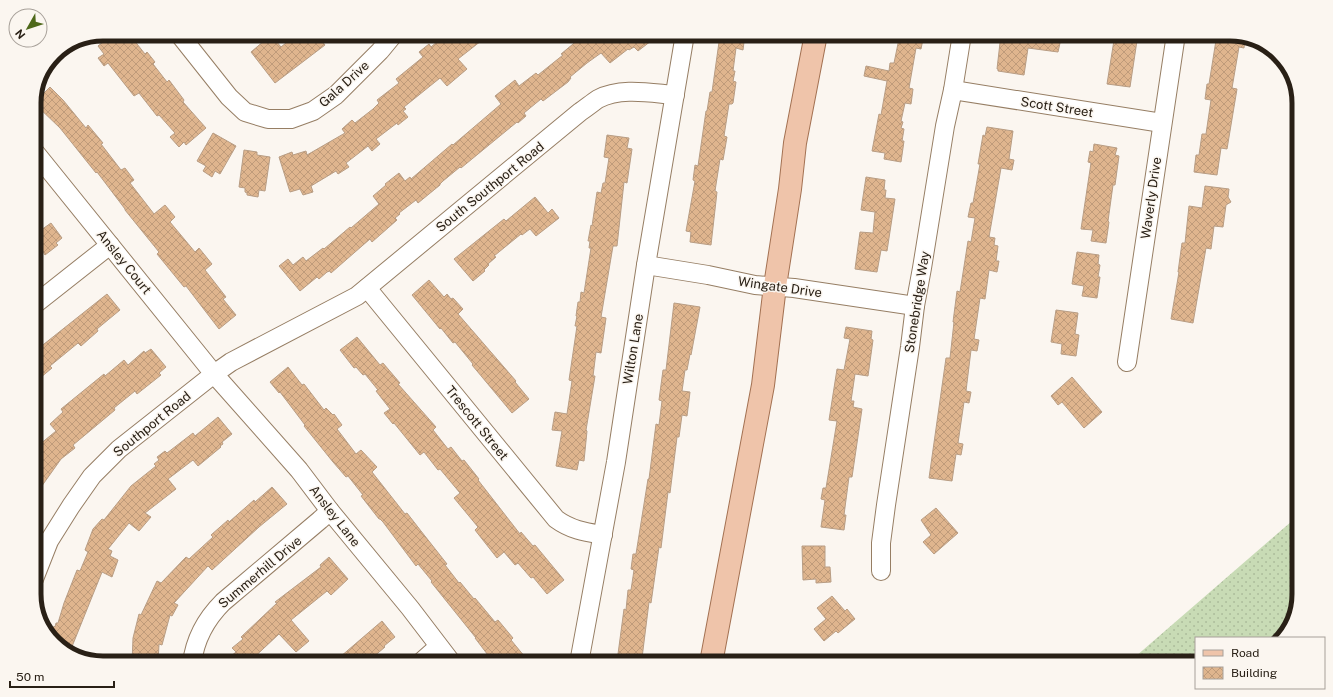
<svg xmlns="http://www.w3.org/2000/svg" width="1333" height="697" viewBox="0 0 1333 697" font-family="'Public Sans',sans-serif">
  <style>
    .grass { fill: url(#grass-dots) }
    .building { fill: url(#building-cross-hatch); stroke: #b89d84 }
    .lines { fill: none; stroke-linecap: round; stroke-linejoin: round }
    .minor-casing { stroke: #967e64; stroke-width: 20 }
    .major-casing { stroke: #a37152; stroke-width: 24 }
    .minor { stroke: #fff; stroke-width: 18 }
    .major { stroke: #efc4aa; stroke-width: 22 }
    .labels { text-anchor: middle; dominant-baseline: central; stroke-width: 3; stroke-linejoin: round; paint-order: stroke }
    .street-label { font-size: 13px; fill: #292016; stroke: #fbf6f0 }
    .rim { fill: none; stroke: #292016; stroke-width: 5 }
  </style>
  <defs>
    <pattern id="grass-dots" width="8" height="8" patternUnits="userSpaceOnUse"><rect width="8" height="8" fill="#c8dbb5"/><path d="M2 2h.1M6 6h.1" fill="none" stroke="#acbc9b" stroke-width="1.8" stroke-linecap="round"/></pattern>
    <pattern id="building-cross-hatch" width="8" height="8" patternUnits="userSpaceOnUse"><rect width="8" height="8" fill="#dfb58e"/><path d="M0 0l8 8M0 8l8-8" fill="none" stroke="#bf9b7a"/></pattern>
  </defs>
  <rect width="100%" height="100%" fill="#fbf6f0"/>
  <polygon class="grass" points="1299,515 1299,594 1292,625 1280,638 1196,638 1196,663 1128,663"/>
  <g class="building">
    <polygon points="113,34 129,34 145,54 147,52 155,62 153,64 167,82 169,80 184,100 183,102 206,128 186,145 184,142 179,147 170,137 175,133 159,115 157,116 139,93 134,96 108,63 104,66 98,58 104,54 98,46"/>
    <polygon points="297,34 316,34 325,45 275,83 251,52 271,35 281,47"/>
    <polygon points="446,34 476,34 481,41 458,59 467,69 447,86 440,78 404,107 406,109 403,111 408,117 398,125 397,123 376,139 380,144 372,151 368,146 346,163 349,167 338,174 336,171 311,186 313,192 303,195 300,189 290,192 279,157 292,152 293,155 306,151 307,155 345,133 342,129 352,120 355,123 373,109 379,103 377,100 399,83 396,79 423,57 419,52 429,44 431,47"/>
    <polygon points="585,34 645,34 651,41 638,51 634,47 629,50 628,49 610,63 601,53 587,63 570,77 571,78 568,82 543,101 541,99 524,113 526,116 518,123 517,122 461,168 460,167 443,181 440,184 440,185 418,203 416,200 399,213 400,214 395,218 397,220 372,242 370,239 331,273 330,271 327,272 319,279 317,277 300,291 279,266 288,259 293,265 303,257 306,261 323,248 324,249 350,227 351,228 379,204 373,196 386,185 385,184 399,173 405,181 410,177 411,179 452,144 453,145 501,104 495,96 515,80 519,86 536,73 538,75 563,55 561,54"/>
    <polygon points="723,34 745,34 743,50 736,48 733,71 735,71 733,81 736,82 733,103 732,104 729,104 724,136 727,137 723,160 720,159 715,191 717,192 711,245 690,242 691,232 686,231 695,181 693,180 695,165 698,166 706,111 707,111 710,92 712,92 720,35 723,36"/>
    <polygon points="900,34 924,34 921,49 916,48 909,88 913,89 911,104 905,103 901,121 903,122 901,128 904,129 902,141 904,141 901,162 884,159 885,153 872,151 879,114 881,115 887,81 864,76 866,66 889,71 890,63 894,63"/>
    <polygon points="1001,34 1013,34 1060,43 1058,52 1028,48 1024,75 998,71 998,69 997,69"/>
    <polygon points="1115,34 1138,34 1130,87 1107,84"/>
    <polygon points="1217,34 1230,34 1245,38 1244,48 1239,47 1232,88 1237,89 1227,149 1221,148 1217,175 1194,172 1196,155 1199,155 1202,134 1206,134 1211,100 1205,99 1207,84 1209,84"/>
    <polygon points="50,87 63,100 86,128 88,125 103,143 101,144 121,170 125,168 134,180 130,183 154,214 165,205 175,217 170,222 195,252 199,248 212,264 205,270 226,297 223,299 236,315 219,329 186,286 184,287 157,254 159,252 125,210 125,209 97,172 96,173 60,128 34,103"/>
    <polygon points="987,127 1013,131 1009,159 1014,160 1012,170 1001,168 989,237 995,238 994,245 998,246 996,261 999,261 997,272 989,270 985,299 980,298 974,339 979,340 977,351 971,350 966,391 971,392 969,403 964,402 958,443 963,444 961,455 956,454 952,481 929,478 946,358 950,358 954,322 953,322 957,291 960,292 968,241 971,242 975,218 968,217 971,203 973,203 980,164 978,164 983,135 985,136"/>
    <polygon points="213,133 236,146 220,174 215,171 212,177 203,171 206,166 197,161"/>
    <polygon points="607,135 629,138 627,148 632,149 627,183 624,182 617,246 613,246 601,317 606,318 601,353 596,352 593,376 595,376 586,430 587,431 584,461 579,460 577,470 556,466 562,431 552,430 555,412 567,414 572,381 569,380 577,326 575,326 577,316 576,316 578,302 580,302 581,292 584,293 586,280 591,248 589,248 590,241 588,241 591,225 592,226 597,192 601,193 603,183 605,183 609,158 604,157"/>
    <polygon points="1094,144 1117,148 1115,155 1119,156 1115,185 1113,185 1108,221 1109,222 1106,243 1091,241 1093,230 1081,229 1091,163 1088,162 1090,151 1093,152"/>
    <polygon points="244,150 257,152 257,155 270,157 265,191 259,190 258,197 247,195 247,193 245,192 245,188 239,187"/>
    <polygon points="866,177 885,180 884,190 886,190 885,198 895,199 887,251 881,250 877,272 855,269 860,232 873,233 875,212 861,210"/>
    <polygon points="1205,186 1229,189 1228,197 1231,202 1226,205 1223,227 1214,226 1211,249 1206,248 1193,323 1171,319 1179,272 1178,272 1182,243 1185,243 1189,206 1202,208"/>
    <polygon points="535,197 548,213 552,209 559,218 536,236 530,229 522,235 521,234 494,256 496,257 488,264 489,265 484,270 485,271 473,281 454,259 504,219 506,221"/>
    <polygon points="51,223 62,238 56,243 58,245 45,255 43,252 34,259 34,235"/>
    <polygon points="1077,252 1099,255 1098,264 1100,265 1098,277 1100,277 1097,298 1082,296 1084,286 1072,284"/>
    <polygon points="429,280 444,297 447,294 451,299 453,298 463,309 458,314 516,381 515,382 529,399 512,413 472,365 473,364 455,342 453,343 441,328 440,329 412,295"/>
    <polygon points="107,294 120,310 97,329 98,331 81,346 78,343 50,366 52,368 34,383 34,352"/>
    <polygon points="674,303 700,307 691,355 690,354 687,370 685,370 682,391 690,392 687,416 682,415 679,437 677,437 670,493 668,492 661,548 659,547 651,603 649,602 642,658 618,654 624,609 626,610 628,590 631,590 634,570 631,569 633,554 636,554 648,479 649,479 656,424 659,425 662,401 659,400 663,370 666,370"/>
    <polygon points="1056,310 1078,313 1075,334 1079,335 1076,356 1061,354 1062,344 1051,342"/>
    <polygon points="846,327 872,331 871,339 873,340 868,376 855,374 851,401 854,401 853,407 862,409 852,477 849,477 844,515 846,515 844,530 821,527 825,500 821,499 823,488 826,488 837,421 829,420 837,369 844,370 850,339 844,338"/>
    <polygon points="357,337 380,365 383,363 400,383 398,384 436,427 433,430 448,449 451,447 462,461 464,460 479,479 478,480 520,534 521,532 533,546 535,545 564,580 547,594 533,577 531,578 518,563 515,565 504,552 497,558 475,530 478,527 454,498 460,493 440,469 438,470 424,452 420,455 394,423 393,424 384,413 390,409 376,391 378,390 365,374 363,375 356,367 354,368 340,350"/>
    <polygon points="151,349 166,367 159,373 161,375 137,394 135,391 114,408 115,410 73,445 75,448 61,459 34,497 34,451 39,445 56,431 50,424 63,412 61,409 104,374 105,376 124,360 128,365 144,351 145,353"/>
    <polygon points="288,367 302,385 304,384 324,410 326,408 333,415 334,414 342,425 337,429 356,454 361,450 377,467 372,472 405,514 407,513 421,531 447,564 445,565 459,583 460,582 474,599 475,598 495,622 498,620 513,638 511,640 525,657 517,663 494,663 475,638 476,638 431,582 432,581 418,564 416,566 383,522 380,519 379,519 361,496 363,495 348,476 346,477 333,462 304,426 305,425 280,392 279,393 270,382"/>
    <polygon points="1072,377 1102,412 1084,428 1062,402 1058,405 1051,396"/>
    <polygon points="218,417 232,434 222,442 223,444 220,446 221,447 198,466 193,460 168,479 176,489 145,513 151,517 139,531 129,523 108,549 112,551 110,556 118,560 112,577 102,572 69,654 50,636 54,626 55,627 56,623 58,623 64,603 77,570 80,571 88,552 85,550 93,529 102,519 104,520 131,486 156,466 154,464 159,460 157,457 165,451 167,453 193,433 195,436"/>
    <polygon points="272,487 287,504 259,527 212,570 208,566 174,603 178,605 172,616 170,615 162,645 159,644 158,663 132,663 133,638 139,614 141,615 157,581 161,583 186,557 189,559 213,537 211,535 228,520 229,522 254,500 255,502"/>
    <polygon points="936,508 958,533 934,554 923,542 931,535 921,520"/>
    <polygon points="802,546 825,546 825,567 830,567 831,582 816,583 816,579 803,580"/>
    <polygon points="329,557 348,579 331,595 327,591 291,620 309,641 296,652 279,634 248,663 235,663 230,657 236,652 232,648 243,639 241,637 277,603 275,602 321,567 320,565"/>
    <polygon points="832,596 845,611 847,609 855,619 838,633 836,631 824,641 814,629 826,619 817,608"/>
    <polygon points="382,621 395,637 384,646 385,647 366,663 333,663"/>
  </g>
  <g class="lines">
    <g class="minor-casing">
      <g id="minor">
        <polyline points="179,34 229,97 245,112 268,119 291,119 313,111 336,95 380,51 394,34"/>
        <polyline points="953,90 1162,123"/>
        <polyline points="34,151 214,374 299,470 330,511 410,608 452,663"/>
        <polyline points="646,265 708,275 755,285 794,288 915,306"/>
        <path d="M367 288 556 519C571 530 585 532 603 535"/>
        <polyline points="34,305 110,245"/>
        <polyline points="1127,362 1176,34"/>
        <polyline points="881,571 881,543 886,505 910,347 915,306 922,268 945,126 953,90 962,34"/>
        <path d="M34 579 49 541 71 506 92 476 119 449 214 374 231 362 357 296 580 112C586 108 592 103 598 99 621 87 650 93 675 95"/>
        <path d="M192 663C195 639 206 619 223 602L320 520 330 511"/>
        <polyline points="420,663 438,647"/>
        <polyline points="579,663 616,462 646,265 685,34"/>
      </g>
    </g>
    <g class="major-casing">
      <polyline id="major" points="711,663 763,385 775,286 790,189 795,143 816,34"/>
    </g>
    <use href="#minor" class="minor"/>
    <use href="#major" class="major"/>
  </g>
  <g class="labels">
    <g class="street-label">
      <text transform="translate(344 84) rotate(-42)">Gala Drive</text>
      <text transform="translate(1057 107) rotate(9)">Scott Street</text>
      <text transform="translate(490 187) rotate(-39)">South Southport Road</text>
      <text transform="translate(1151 198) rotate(-82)">Waverly Drive</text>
      <text transform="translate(124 262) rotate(51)">Ansley Court</text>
      <text transform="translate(780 287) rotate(8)">Wingate Drive</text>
      <text transform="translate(917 302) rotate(-81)">Stonebridge Way</text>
      <text transform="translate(633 349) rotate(-81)">Wilton Lane</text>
      <text transform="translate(477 423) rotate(51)">Trescott Street</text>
      <text transform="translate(152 424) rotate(-39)">Southport Road</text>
      <text transform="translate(335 516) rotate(52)">Ansley Lane</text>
      <text transform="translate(260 572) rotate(-40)">Summerhill Drive</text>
    </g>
  </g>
  <path d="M0 0H1333V697H0ZM103 41H1230A62 62 0 0 1 1292 103V594A62 62 0 0 1 1230 656H103A62 62 0 0 1 41 594V103A62 62 0 0 1 103 41Z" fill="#fbf6f0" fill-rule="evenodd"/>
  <path class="rim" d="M103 41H1230A62 62 0 0 1 1292 103V594A62 62 0 0 1 1230 656H103A62 62 0 0 1 41 594V103A62 62 0 0 1 103 41Z"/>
  <rect x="1195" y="637" width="130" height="52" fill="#fbf6f0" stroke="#a7a099"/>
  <rect x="1203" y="650" width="20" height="6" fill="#efc4aa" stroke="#a7a099"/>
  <text x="1231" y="657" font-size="12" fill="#292016">Road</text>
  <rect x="1203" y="667" width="20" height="12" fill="url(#building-cross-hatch)" stroke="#a7a099"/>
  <text x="1231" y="677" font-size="12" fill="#292016">Building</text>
  <g transform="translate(28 28) rotate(231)"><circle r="19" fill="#fbf6f0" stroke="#a7a099"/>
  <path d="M0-3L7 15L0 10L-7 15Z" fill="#4e681a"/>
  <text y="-6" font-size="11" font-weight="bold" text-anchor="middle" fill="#292016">N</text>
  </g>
  <path d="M10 681v6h104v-6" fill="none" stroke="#292016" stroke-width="2"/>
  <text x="16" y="681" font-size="12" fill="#292016" stroke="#fbf6f0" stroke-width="3" paint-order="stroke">50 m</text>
</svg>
